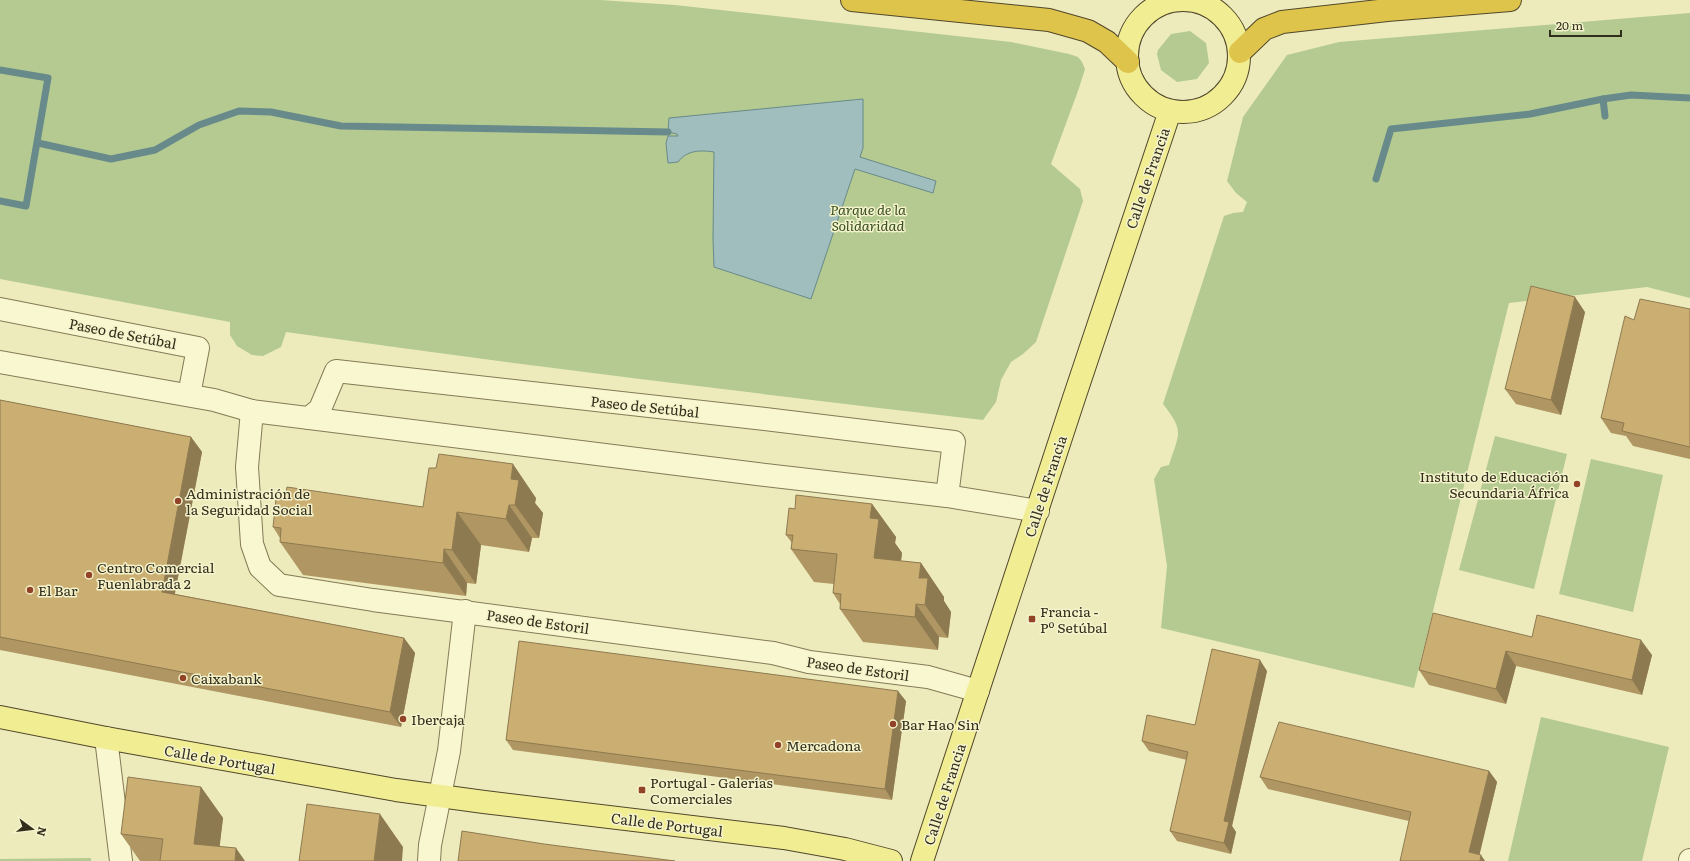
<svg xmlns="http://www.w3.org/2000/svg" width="1690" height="861" viewBox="0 0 1690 861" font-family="Literata,serif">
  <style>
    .green { fill: #b4ca91 }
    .water { fill: #a0bebd; stroke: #688a8b }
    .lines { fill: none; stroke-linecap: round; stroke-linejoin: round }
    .stream { stroke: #688a8b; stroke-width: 7 }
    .minor-casing { stroke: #847a56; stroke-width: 24 }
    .major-casing { stroke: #51472b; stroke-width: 24 }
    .highway-casing { stroke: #51472b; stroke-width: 24 }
    .minor { stroke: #f8f7cf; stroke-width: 22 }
    .major { stroke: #f1ed93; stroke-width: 22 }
    .highway { stroke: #dec44b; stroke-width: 22 }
    .wall { fill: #af9662 }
    .shaded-wall { fill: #8e7a50 }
    .building { fill: #cbae72; stroke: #8e7a50 }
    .poi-dot { fill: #924227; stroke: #f4f3cb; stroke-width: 1.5 }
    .labels { text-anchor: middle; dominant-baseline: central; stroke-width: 3; stroke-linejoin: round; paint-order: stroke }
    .street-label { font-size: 14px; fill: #332d1b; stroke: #f4f3cb }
    .park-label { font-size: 14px; font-style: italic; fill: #384f22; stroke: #f4f3cb }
    .poi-label { font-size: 14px; fill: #332d1b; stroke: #f4f3cb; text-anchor: start }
  </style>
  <rect width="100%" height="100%" fill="#edebbc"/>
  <g class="green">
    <path d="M0 0H600L675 5 1011 42 1069 54 1078 57 1082 62 1085 69 1078 91 1051 164 1080 189 1083 201 1036 342 1023 354 1011 362 1001 380 996 402 983 420C751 393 518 365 286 332L281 347 263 356 252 355 237 346 230 335V322L0 279Z"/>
    <path d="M1690 13V298L1647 287 1509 303 1414 688 1161 628 1167 566 1154 479 1161 467 1169 465C1179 433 1185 432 1163 404L1224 216 1233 213 1243 212 1247 202 1236 193 1227 181 1243 117 1287 55 1339 42Z"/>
    <polygon points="1190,31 1206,43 1209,63 1197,79 1177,82 1161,70 1157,54 1158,50 1171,34"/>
    <polygon points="1495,436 1567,454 1534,589 1459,570"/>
    <polygon points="1591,459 1663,475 1633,612 1559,594"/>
    <polygon points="1541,717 1669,747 1642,861 1508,861"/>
    <polygon points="91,858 91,861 0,861 0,859"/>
  </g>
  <path class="water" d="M863 99V148L860 157 936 181 933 193 855 169 811 299 714 267 713 238 714 152C700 150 687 150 678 162L668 163 666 143 668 136H678L677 134 668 132 669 118Z"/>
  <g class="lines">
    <g class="stream">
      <polyline points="0,70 48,78 26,206 0,201"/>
      <polyline points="1603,99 1605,116"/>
      <polyline points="38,143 111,159 155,150 199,125 239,111 271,112 341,126 668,132"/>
      <polyline points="1376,179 1391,129 1530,114 1603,99 1631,95 1690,98"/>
    </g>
    <g class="minor-casing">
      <g id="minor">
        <polyline points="0,309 198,348 189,395"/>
        <polyline points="0,362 214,400 252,411 757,474 947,496 1038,511"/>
        <polyline points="252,411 247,467 252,544 260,567 279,585 373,600 773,653 809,662 928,677 978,691"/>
        <polyline points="309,418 320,409 336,371 765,419 954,442 947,496"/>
        <polyline points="106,738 121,861"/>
        <polyline points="429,861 430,845 449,751 465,611"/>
        <polyline points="1690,861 1690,860"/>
      </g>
    </g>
    <g class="major-casing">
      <g id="major">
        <circle cx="1183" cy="56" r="56"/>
        <polyline points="0,717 106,738 396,790 484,802 784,838 845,849 891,861"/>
        <polyline points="922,861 1073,401 1170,111"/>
      </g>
    </g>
    <g class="highway-casing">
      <g id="highway">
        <polyline points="852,0 1049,20 1088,31 1107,42 1128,62"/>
        <polyline points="1240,52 1264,29 1282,22 1387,10 1510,0"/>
      </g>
    </g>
    <use href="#minor" class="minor"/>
    <use href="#major" class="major"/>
    <use href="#highway" class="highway"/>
  </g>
  <g class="wall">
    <polygon points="1690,309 1690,459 1633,446 1626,436 1611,433 1601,418 1634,320"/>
    <polygon points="1585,312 1561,415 1516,404 1505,389"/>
    <polygon points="0,400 191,437 202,452 175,594 404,638 415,653 401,727 0,650"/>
    <polygon points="536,498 535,503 543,513 539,538 532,538 529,552 481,545 476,584 467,583 466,596 303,575 280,542 280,538 273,527 423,507"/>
    <polygon points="872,504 896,537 895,543 902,553 901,561 921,563 944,597 944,601 951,612 948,638 939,637 938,650 863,642 840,609 840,604 833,593 834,584 814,582 791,549 792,543 786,535 795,509"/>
    <polygon points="1532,637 1652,655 1642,695 1516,666 1506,704 1429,685 1419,670"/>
    <polygon points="1267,671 1232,826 1236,832 1231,854 1177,841 1170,831 1187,760 1149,751 1142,741 1195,725"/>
    <polygon points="906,701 892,800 513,750 506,740"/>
    <polygon points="1489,771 1497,782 1479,855 1485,861 1409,821 1268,789 1260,777"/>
    <polygon points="201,787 223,818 219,847 245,861 140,861 121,834"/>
  </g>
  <g class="shaded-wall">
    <polygon points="1575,297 1585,312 1561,415 1551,400"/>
    <polygon points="191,437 202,452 172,607 162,592"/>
    <polygon points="513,464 536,498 535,503 543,513 539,538 515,505 511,479"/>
    <polygon points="872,504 896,537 895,543 902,553 897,591 874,558 870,518"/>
    <polygon points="509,505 532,538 529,552 506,519"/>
    <polygon points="457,512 481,545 476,584 452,550"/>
    <polygon points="444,549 467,583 466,596 443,563"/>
    <polygon points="921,563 944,597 944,601 951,612 948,638 925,605 919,578"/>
    <polygon points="916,604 939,637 938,650 915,617"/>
    <polygon points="404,638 415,653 401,727 390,712"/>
    <polygon points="1641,640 1652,655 1642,695 1632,680"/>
    <polygon points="1506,651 1516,666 1506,704 1496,689"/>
    <polygon points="1260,660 1267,671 1232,826 1236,832 1231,854 1224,843 1224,821"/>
    <polygon points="898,691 906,701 892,800 885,789"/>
    <polygon points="1489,771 1497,782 1478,861 1469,852"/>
    <polygon points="201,787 223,818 218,861 194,844"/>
    <polygon points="380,814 403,847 402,861 374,861"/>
    <polygon points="236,848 245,861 235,861"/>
    <polygon points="1481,855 1485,861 1480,861"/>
  </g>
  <g class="building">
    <polygon points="1531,286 1575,297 1551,400 1505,389"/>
    <polygon points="1640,299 1690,309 1690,447 1622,431 1624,423 1601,418 1625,316 1634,320"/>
    <polygon points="0,400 191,437 162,592 404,638 390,712 0,637"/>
    <polygon points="439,454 513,464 511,479 519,480 515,505 509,505 506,519 457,512 452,550 444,549 443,563 280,542 281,528 273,527 276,499 285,500 287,487 423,507 429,468 436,468"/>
    <polygon points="796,495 872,504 870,518 879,519 874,558 921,563 919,578 928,578 925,605 916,604 915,617 840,609 841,594 833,593 837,554 791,549 793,535 786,535 789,508 795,509"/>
    <polygon points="1433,613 1532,637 1537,615 1641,640 1632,680 1506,651 1496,689 1419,670"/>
    <polygon points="519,641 898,691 885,789 506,740"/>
    <polygon points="1212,649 1260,660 1224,821 1229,822 1224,843 1170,831 1188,752 1142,741 1147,715 1195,725"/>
    <polygon points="1279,722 1489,771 1469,852 1481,855 1480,861 1400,861 1411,812 1260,777"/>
    <polygon points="128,777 201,787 194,844 236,848 235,861 160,861 163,839 121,834"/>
    <polygon points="307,804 380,814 374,861 299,861"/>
    <polygon points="462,831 544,844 675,861 458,861"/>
  </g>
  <g class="poi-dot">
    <circle cx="1577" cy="484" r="4"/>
    <circle cx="178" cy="501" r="4"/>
    <circle cx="89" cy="575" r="4"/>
    <circle cx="30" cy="590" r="4"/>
    <rect x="1028" y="615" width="8" height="8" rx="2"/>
    <circle cx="183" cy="678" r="4"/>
    <circle cx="403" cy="719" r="4"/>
    <circle cx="893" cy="724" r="4"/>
    <circle cx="778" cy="745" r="4"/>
    <rect x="638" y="786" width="8" height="8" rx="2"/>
  </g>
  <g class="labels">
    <g class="street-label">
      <text transform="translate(1147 178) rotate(-71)">Calle de Francia</text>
      <text transform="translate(123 333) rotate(11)">Paseo de Setúbal</text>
      <text transform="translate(645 406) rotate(6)">Paseo de Setúbal</text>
      <text transform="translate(1045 486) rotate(-72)">Calle de Francia</text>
      <text transform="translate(538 621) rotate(8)">Paseo de Estoril</text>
      <text transform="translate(858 668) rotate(8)">Paseo de Estoril</text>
      <text transform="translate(220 759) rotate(10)">Calle de Portugal</text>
      <text transform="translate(944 794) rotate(-72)">Calle de Francia</text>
      <text transform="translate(667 824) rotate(7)">Calle de Portugal</text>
    </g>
    <g class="park-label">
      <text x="868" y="209">Parque de la<tspan x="868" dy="16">Solidaridad</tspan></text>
    </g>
    <g class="poi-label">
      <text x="1569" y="476" text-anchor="end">Instituto de Educación<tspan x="1569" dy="16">Secundaria África</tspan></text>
      <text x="186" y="493">Administración de<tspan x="186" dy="16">la Seguridad Social</tspan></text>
      <text x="97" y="567">Centro Comercial<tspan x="97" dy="16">Fuenlabrada 2</tspan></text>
      <text x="38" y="590">El Bar</text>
      <text x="1040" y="611">Francia -<tspan x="1040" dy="16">Pº Setúbal</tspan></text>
      <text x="191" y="678">Caixabank</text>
      <text x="411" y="719">Ibercaja</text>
      <text x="901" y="724">Bar Hao Sin</text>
      <text x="786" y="745">Mercadona</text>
      <text x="650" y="782">Portugal - Galerías<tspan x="650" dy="16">Comerciales</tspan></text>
    </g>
  </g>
  <g transform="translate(32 829) rotate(105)" stroke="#f4f3cb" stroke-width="3" paint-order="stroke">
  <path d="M0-3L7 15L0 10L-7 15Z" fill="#332d1b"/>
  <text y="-6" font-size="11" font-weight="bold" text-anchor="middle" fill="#332d1b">N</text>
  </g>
  <path d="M1550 30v6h71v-6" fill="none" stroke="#332d1b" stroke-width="2"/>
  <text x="1556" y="30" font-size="12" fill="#332d1b" stroke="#f4f3cb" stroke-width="3" paint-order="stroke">20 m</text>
</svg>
